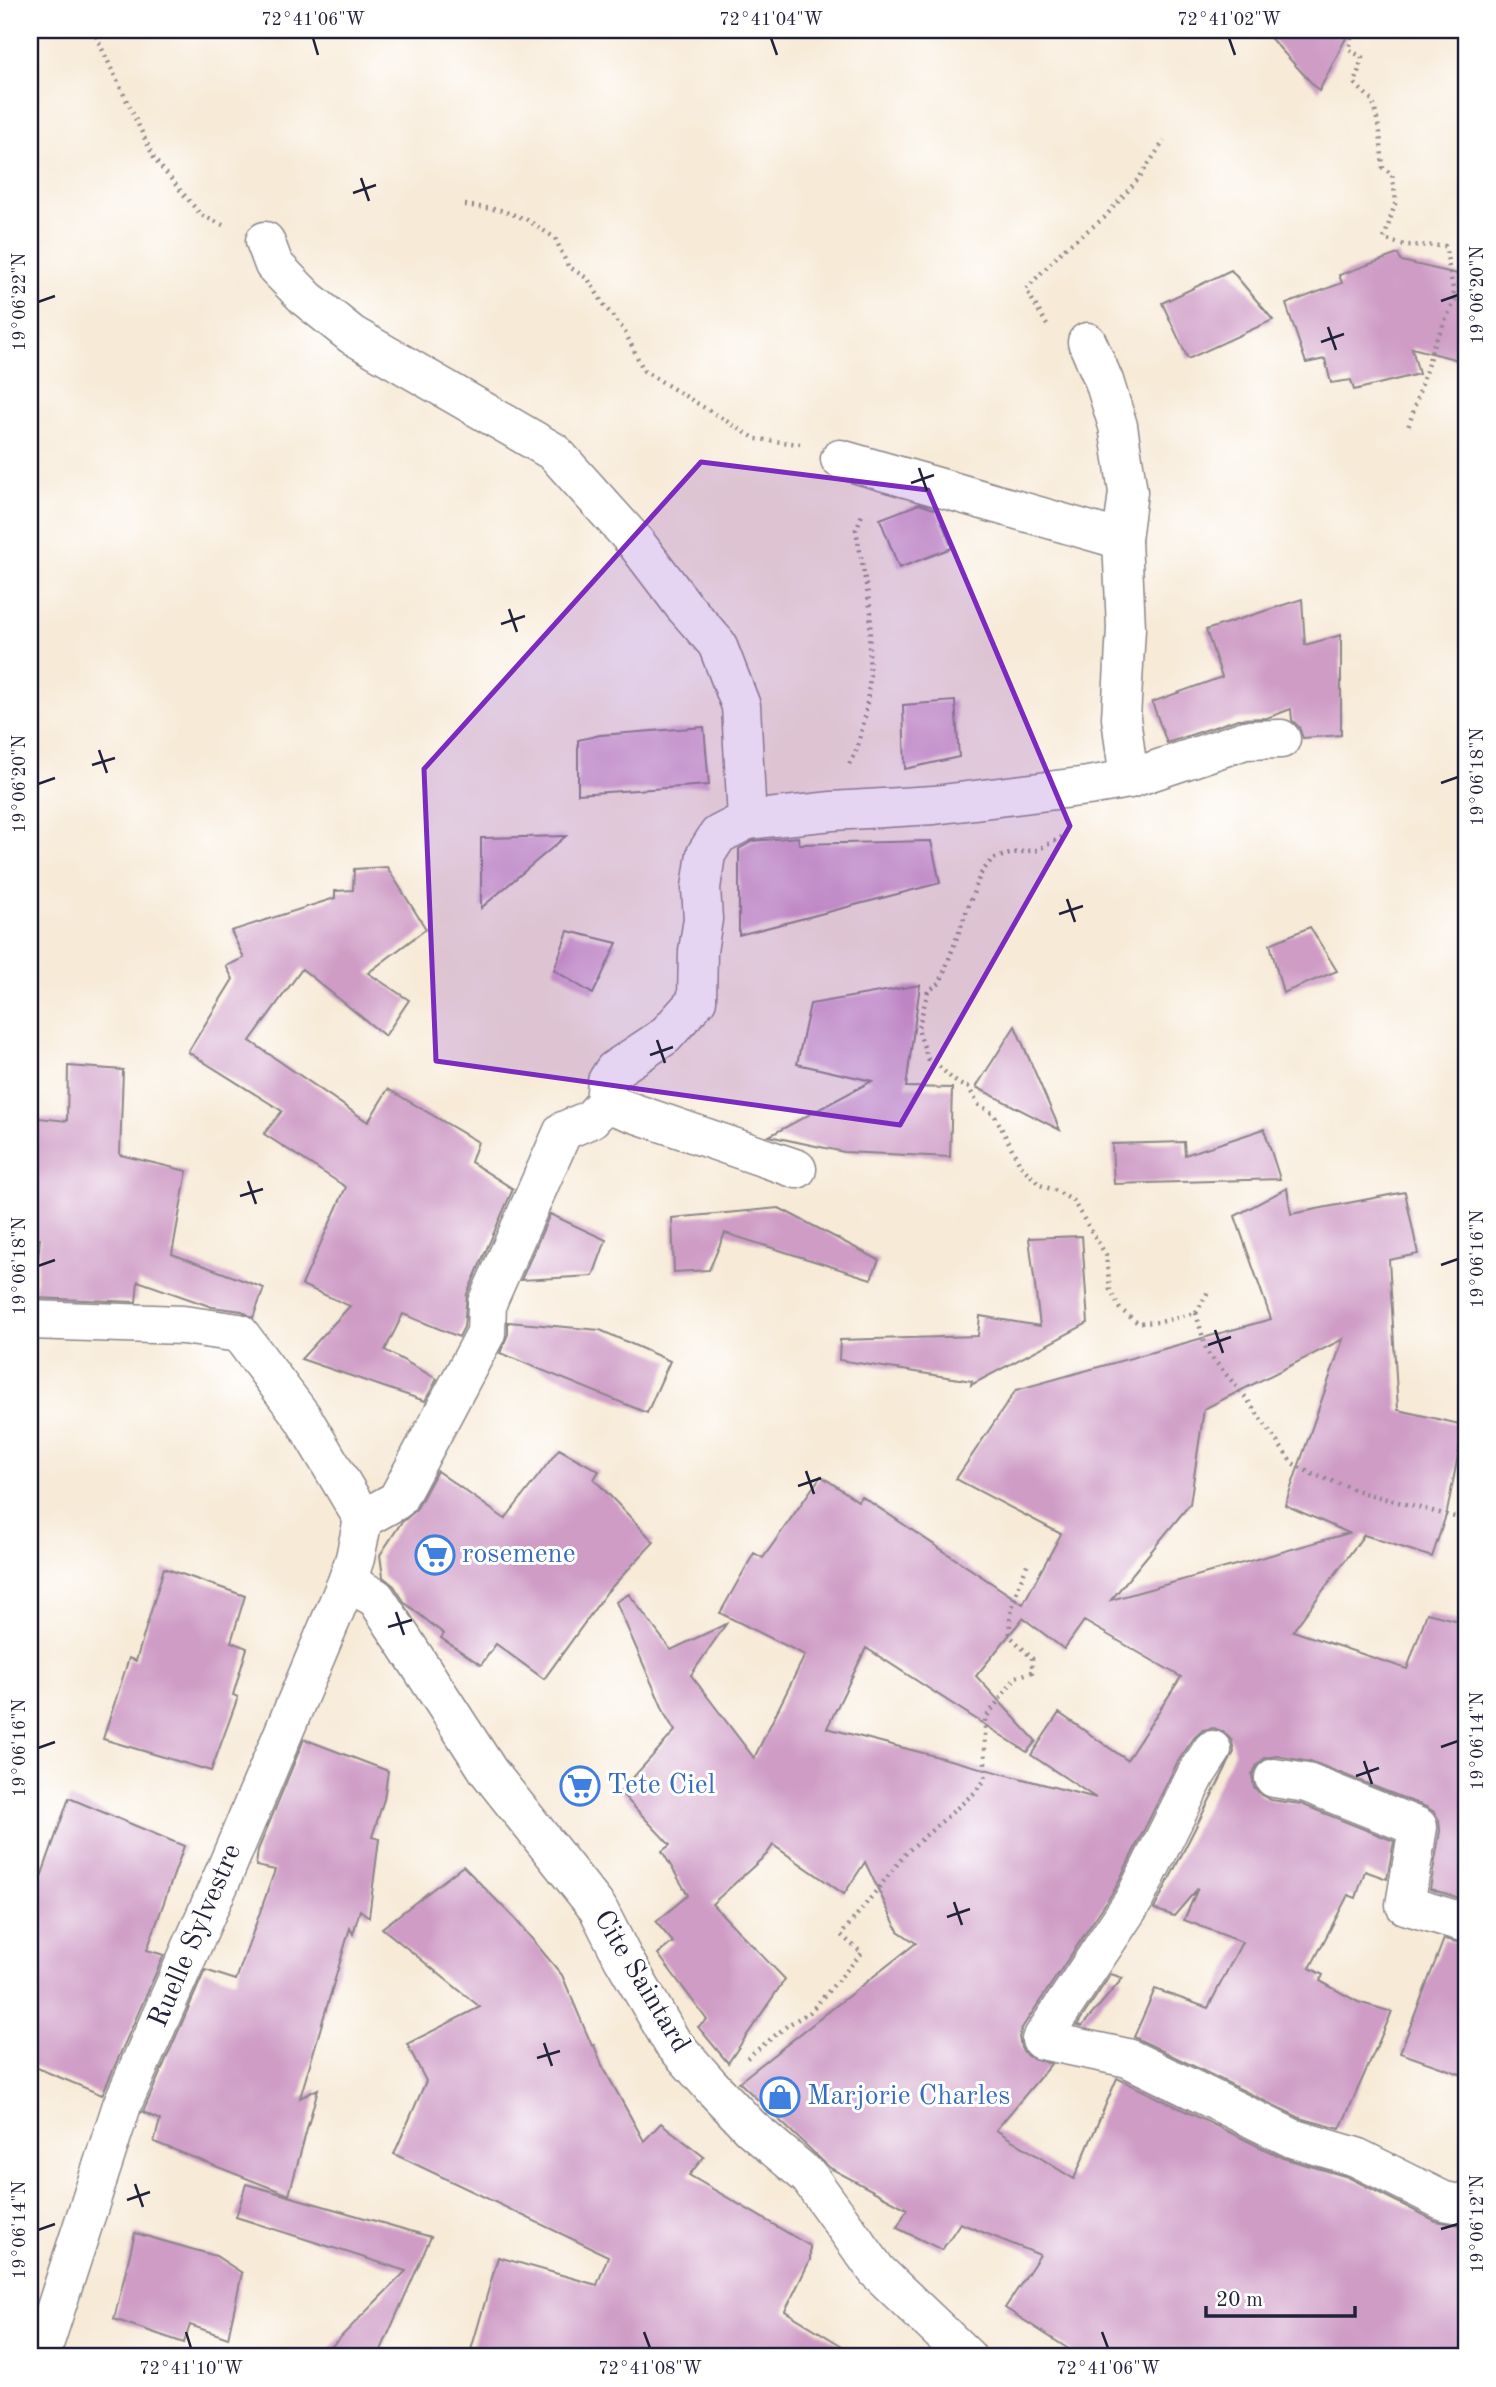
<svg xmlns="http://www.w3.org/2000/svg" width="1496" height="2387" viewBox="0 0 1496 2387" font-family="'Old Standard TT',serif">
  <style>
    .building { fill: #cf9cc6; fill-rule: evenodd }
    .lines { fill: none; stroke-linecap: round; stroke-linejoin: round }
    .minor-casing { stroke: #8c8689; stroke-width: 41 }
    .path { stroke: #8c8689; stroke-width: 4.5; stroke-dasharray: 2 5; stroke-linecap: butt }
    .minor { stroke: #fff; stroke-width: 38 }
    .marked { fill: #7b2cbf; fill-opacity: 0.2; stroke: #7b2cbf; stroke-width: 5; stroke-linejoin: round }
    .ticks { fill: none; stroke: #22223b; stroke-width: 2.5 }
    .labels { text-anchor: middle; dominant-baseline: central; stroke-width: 6; stroke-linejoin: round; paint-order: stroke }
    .shop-label { font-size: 28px; fill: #366cbe; stroke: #fff; text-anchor: start }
    .street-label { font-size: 28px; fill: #22223b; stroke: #fff }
    .neatline { fill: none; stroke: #22223b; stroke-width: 2.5 }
    .ticks-label { font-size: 18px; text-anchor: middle; fill: #22223b }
  </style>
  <rect width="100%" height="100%" fill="#fff"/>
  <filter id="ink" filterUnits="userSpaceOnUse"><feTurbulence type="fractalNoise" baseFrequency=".0143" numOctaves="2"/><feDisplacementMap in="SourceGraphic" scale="14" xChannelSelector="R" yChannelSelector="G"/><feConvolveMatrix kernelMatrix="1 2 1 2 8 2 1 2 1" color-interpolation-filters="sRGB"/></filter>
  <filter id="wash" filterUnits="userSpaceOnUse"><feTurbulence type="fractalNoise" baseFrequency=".00686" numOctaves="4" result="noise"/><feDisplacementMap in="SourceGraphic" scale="28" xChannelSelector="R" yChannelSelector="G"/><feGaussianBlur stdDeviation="1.57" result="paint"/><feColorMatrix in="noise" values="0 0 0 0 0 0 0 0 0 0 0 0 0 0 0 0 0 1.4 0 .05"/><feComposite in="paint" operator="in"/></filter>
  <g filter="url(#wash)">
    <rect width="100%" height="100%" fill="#f7ead7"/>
    <g id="blocks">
      <g class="building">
        <polygon points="1263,30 1350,30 1319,91"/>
        <polygon points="1398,254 1401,261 1466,276 1466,362 1412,348 1419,374 1354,390 1351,380 1331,383 1325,359 1306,363 1286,304 1342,283 1339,275"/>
        <polygon points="1231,270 1273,320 1188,359 1162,303"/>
        <polygon points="919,504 937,510 952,548 899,568 880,519"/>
        <polygon points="1302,599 1305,645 1341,635 1341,735 1303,738 1299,727 1292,720 1291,709 1267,718 1238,719 1167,743 1152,702 1222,677 1206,630"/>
        <polygon points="955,701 959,757 905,769 903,705"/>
        <polygon points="704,727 709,785 578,794 578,740 600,735"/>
        <polygon points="566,836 481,908 481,838"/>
        <polygon points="798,837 799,844 931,841 940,883 739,935 739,849 753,841"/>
        <polygon points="387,867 426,929 368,973 409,1000 385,1036 302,969 250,1041 368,1122 388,1089 478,1142 471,1162 513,1189 467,1294 464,1327 459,1337 403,1314 385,1350 437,1379 425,1401 301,1359 350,1306 302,1285 346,1187 264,1134 282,1111 188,1052 233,979 226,966 244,958 231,931 335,898 335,891 353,890 354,869"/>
        <polygon points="1310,927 1337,971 1283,993 1270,944"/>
        <polygon points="568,931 617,943 593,994 554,970"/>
        <polygon points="920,985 906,1087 952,1088 950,1157 844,1152 769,1136 872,1081 797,1064 810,1004"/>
        <polygon points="1015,1026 1060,1130 976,1087"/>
        <polygon points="68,1066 123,1070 120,1155 187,1171 172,1254 264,1288 253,1318 242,1311 212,1307 138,1281 136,1302 34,1298 40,1239 30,1239 30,1117 67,1121"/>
        <polygon points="1264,1129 1280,1179 1114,1184 1112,1144 1184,1142 1185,1155"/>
        <path d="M1287 1188 1291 1214 1405 1192 1418 1254 1389 1260 1398 1410 1464 1425 1447 1512 1432 1557 1364 1535 1293 1631 1407 1669 1427 1613 1466 1623V1900L1430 1889 1440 1831 1439 1820 1434 1812 1426 1807 1315 1763 1277 1756 1265 1758 1257 1765 1252 1775 1254 1787 1261 1795 1271 1800 1301 1804 1394 1841 1387 1879 1365 1871 1356 1898 1348 1895 1310 1968 1323 1975 1320 1981 1358 2002 1392 2012 1340 2129 1300 2118 1134 2037 1155 1989 1208 2008 1242 1942 1184 1920 1198 1888 1174 1916 1154 1909 1234 1752 1232 1741 1224 1732 1214 1728 1203 1730 1194 1738 1177 1763 1115 1889 1022 2028 1019 2037 1021 2048 1027 2056 1051 2064 996 2130 1074 2179 1117 2078 1283 2158 1348 2177 1435 2221 1466 2226V2357H1441L1428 2353 1421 2357H1081L1005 2308 1040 2255 960 2223 942 2250 897 2228 907 2209 830 2168 739 2082 916 1943 898 1931 865 1862 844 1894 773 1845 767 1854 712 1904 785 1979 728 2063 698 2027 707 2020 658 1954 673 1942 656 1922 688 1895 662 1851 670 1845 620 1792 675 1731 666 1716 616 1602 629 1594 671 1650 726 1624 691 1675 754 1758 805 1655 720 1613 754 1553 763 1558 821 1476 858 1501 861 1496 1023 1604 1061 1534 956 1479 1016 1390 1271 1319 1235 1216ZM1343 1339 1285 1505 1349 1533 1111 1600 1190 1504 1204 1409ZM1023 1618 1064 1649 1084 1621 1181 1677 1127 1760 1059 1713 1031 1755 1096 1798 827 1728 866 1648 1027 1752 1036 1741 976 1676Z"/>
        <polygon points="779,1208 879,1260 871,1279 725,1233 709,1270 674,1272 672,1218"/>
        <polygon points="550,1214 606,1240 593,1276 521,1280"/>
        <polygon points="1082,1236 1088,1323 971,1385 972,1381 839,1360 840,1340 978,1336 980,1316 1040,1326 1029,1238"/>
        <polygon points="508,1322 600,1330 670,1361 647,1413 500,1353 508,1334"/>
        <polygon points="559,1449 599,1471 594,1479 654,1542 607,1592 544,1679 496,1644 481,1665 441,1638 444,1634 405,1603 394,1586 383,1577 380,1555 401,1523 416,1510 437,1471 505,1519"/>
        <polygon points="164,1568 245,1596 231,1642 247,1648 233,1695 238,1697 211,1771 103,1739 129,1658 136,1661"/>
        <polygon points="304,1739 388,1771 384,1799 372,1837 379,1839 369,1917 360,1910 353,1934 350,1928 300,2098 318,2089 289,2195 154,2142 160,2120 143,2112 205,1970 236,1980 275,1870 256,1866 258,1850"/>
        <polygon points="69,1798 184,1846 147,1950 164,1955 102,2095 30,2065 30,1908"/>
        <polygon points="463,1866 516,1920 562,1975 592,2046 594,2045 602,2065 644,2141 661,2123 704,2157 689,2175 810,2246 810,2260 785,2311 860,2357 469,2357 498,2257 597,2285 608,2256 394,2154 426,2081 407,2044 480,2007 382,1928"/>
        <polygon points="1444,1939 1466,1944 1466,2076 1400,2053"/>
        <polygon points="1111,1974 1123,1978 1082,2026 1077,2025"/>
        <polygon points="246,2184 431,2237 378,2357 321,2357 406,2271 236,2217"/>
        <polygon points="135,2233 216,2256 242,2273 228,2338 190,2325 184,2343 114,2319"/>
      </g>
    </g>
  </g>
  <g filter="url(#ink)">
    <use href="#blocks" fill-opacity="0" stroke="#8c8689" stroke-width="2"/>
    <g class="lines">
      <g class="minor-casing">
        <g id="minor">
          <polyline points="265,241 274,265 307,299 352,335 554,452 636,543 683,605 717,644 741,706 747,820 718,835 706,854 701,888 703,919 698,951 697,1000 665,1036 614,1070 607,1081 605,1103 591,1119 563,1131 487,1303 486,1333 397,1500 363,1519"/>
          <polyline points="1087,342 1104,381 1118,426 1128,492 1122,540 1126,628 1121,718 1129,779"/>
          <polyline points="840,459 1122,540"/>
          <polyline points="747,820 832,811 934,805 1088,786 1129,779 1245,740 1281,739"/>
          <polyline points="605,1103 797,1169"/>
          <polyline points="30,1320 183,1325 239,1333 303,1418 363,1519"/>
          <polyline points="347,1582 376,1598 489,1772 598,1909 623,1958 672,2042 711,2086 751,2128 809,2177 877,2271 967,2357"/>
          <polyline points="1212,1750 1197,1773 1134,1900 1041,2040 1128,2058 1292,2138 1356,2157 1444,2201 1466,2205"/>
          <polyline points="1274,1778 1307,1783 1418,1827 1405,1905 1466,1923"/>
          <polyline points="40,2357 122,2105 226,1869 347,1582 355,1558 363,1519"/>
        </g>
      </g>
      <g class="path">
        <polyline points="93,30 155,160 201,215 223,225"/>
        <polyline points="1353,30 1349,50 1362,57 1355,84 1373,101 1380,133 1383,168 1392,174 1396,201 1384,239 1404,245 1445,246 1455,300 1434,344 1408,428"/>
        <polyline points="465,205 500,210 526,219 555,238 568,266 588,279 606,308 624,330 644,371 756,439 800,444"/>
        <polyline points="1047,325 1026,289 1065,248 1104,218 1139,178 1164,141"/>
        <polyline points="849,764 857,749 865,717 870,678 869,650 871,612 856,530 863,512"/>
        <path d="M1062 837 1037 850 1013 853 992 859 980 875 940 983 928 991 918 1029 928 1059C945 1068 952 1084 968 1087L979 1105 994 1114 1021 1166 1040 1185 1057 1191 1073 1201 1106 1255 1110 1290 1120 1309 1138 1323 1160 1322 1196 1313 1209 1290"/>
        <polyline points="1196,1313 1207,1352 1247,1399 1292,1463 1312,1474 1364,1493 1466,1520"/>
        <path d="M747 2058 788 2025 810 2012 862 1953 841 1935 907 1852 973 1794 985 1780V1719L1016 1677 1032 1672V1658L1010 1636C1008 1609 1019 1585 1029 1560"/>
      </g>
      <use href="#minor" class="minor"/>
    </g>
  </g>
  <path class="marked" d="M701 462 928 490 1070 826 900 1125 436 1061 424 769Z"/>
  <path class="ticks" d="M313 38 318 55M771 38 777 55M1229 38 1235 55M361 178 369 201M353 193 376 185M1441 301 1458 295M38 302 55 296M1328 327 1336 350M1321 342 1344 334M919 468 927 491M911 483 934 475M509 609 517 632M501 624 525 616M99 750 107 773M92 765 115 758M1441 783 1458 777M38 784 55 778M1067 899 1075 922M1059 914 1083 906M657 1040 665 1063M650 1055 673 1047M248 1181 256 1204M240 1196 263 1189M1441 1265 1458 1259M38 1266 55 1260M1215 1330 1223 1353M1208 1345 1231 1337M806 1471 814 1494M798 1486 821 1478M396 1612 404 1635M388 1627 412 1620M1441 1747 1458 1741M38 1748 55 1742M1364 1761 1372 1784M1356 1776 1379 1768M954 1902 962 1925M947 1917 970 1909M544 2043 552 2066M537 2058 560 2051M135 2184 143 2207M127 2200 150 2192M1441 2229 1458 2224M38 2230 55 2224M186 2332 191 2348M644 2332 650 2348M1102 2332 1108 2348"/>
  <defs>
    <g id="supermarket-ring" transform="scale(2.0125)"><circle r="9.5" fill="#fff" stroke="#3f7fe0" stroke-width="1.5"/><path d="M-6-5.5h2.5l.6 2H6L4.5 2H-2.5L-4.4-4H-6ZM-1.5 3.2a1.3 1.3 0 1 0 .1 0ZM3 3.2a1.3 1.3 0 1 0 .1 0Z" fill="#3f7fe0"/></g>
    <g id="shop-ring" transform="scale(2.0125)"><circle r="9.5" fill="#fff" stroke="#3f7fe0" stroke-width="1.5"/><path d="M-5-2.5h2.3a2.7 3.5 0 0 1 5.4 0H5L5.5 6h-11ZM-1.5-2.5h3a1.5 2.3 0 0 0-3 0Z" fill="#3f7fe0"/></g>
  </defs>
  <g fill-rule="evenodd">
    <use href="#supermarket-ring" x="435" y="1555"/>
    <use href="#supermarket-ring" x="580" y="1786"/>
    <use href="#shop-ring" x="780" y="2097"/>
  </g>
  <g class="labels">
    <g class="shop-label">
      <text x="462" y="1555">rosemene</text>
      <text x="607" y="1786">Tete Ciel</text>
      <text x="807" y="2097">Marjorie Charles</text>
    </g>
    <g class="street-label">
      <text transform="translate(196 1936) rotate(-67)">Ruelle Sylvestre</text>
      <text transform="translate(641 1982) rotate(59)">Cite Saintard</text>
    </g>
  </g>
  <rect width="1496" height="2387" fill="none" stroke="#fff" stroke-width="77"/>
  <path d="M1206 2306v10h149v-10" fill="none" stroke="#22223b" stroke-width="3.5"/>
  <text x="1216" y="2306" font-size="21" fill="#22223b" stroke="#ffffff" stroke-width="5" paint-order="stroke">20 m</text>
  <rect x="38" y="38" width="1420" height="2310" class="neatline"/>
  <g class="ticks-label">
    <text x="313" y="25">72°41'06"W</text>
    <text x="771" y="25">72°41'04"W</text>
    <text x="1229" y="25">72°41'02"W</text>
    <text transform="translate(1477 295) rotate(-90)" y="6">19°06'20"N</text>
    <text transform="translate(19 302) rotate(-90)" y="6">19°06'22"N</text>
    <text transform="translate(1477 777) rotate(-90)" y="6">19°06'18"N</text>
    <text transform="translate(19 784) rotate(-90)" y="6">19°06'20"N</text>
    <text transform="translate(1477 1259) rotate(-90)" y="6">19°06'16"N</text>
    <text transform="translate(19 1266) rotate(-90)" y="6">19°06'18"N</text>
    <text transform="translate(1477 1741) rotate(-90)" y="6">19°06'14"N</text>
    <text transform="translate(19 1748) rotate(-90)" y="6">19°06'16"N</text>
    <text transform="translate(1477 2224) rotate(-90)" y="6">19°06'12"N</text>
    <text transform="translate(19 2230) rotate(-90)" y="6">19°06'14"N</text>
    <text x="191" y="2374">72°41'10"W</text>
    <text x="650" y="2374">72°41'08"W</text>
    <text x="1108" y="2374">72°41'06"W</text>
  </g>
</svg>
